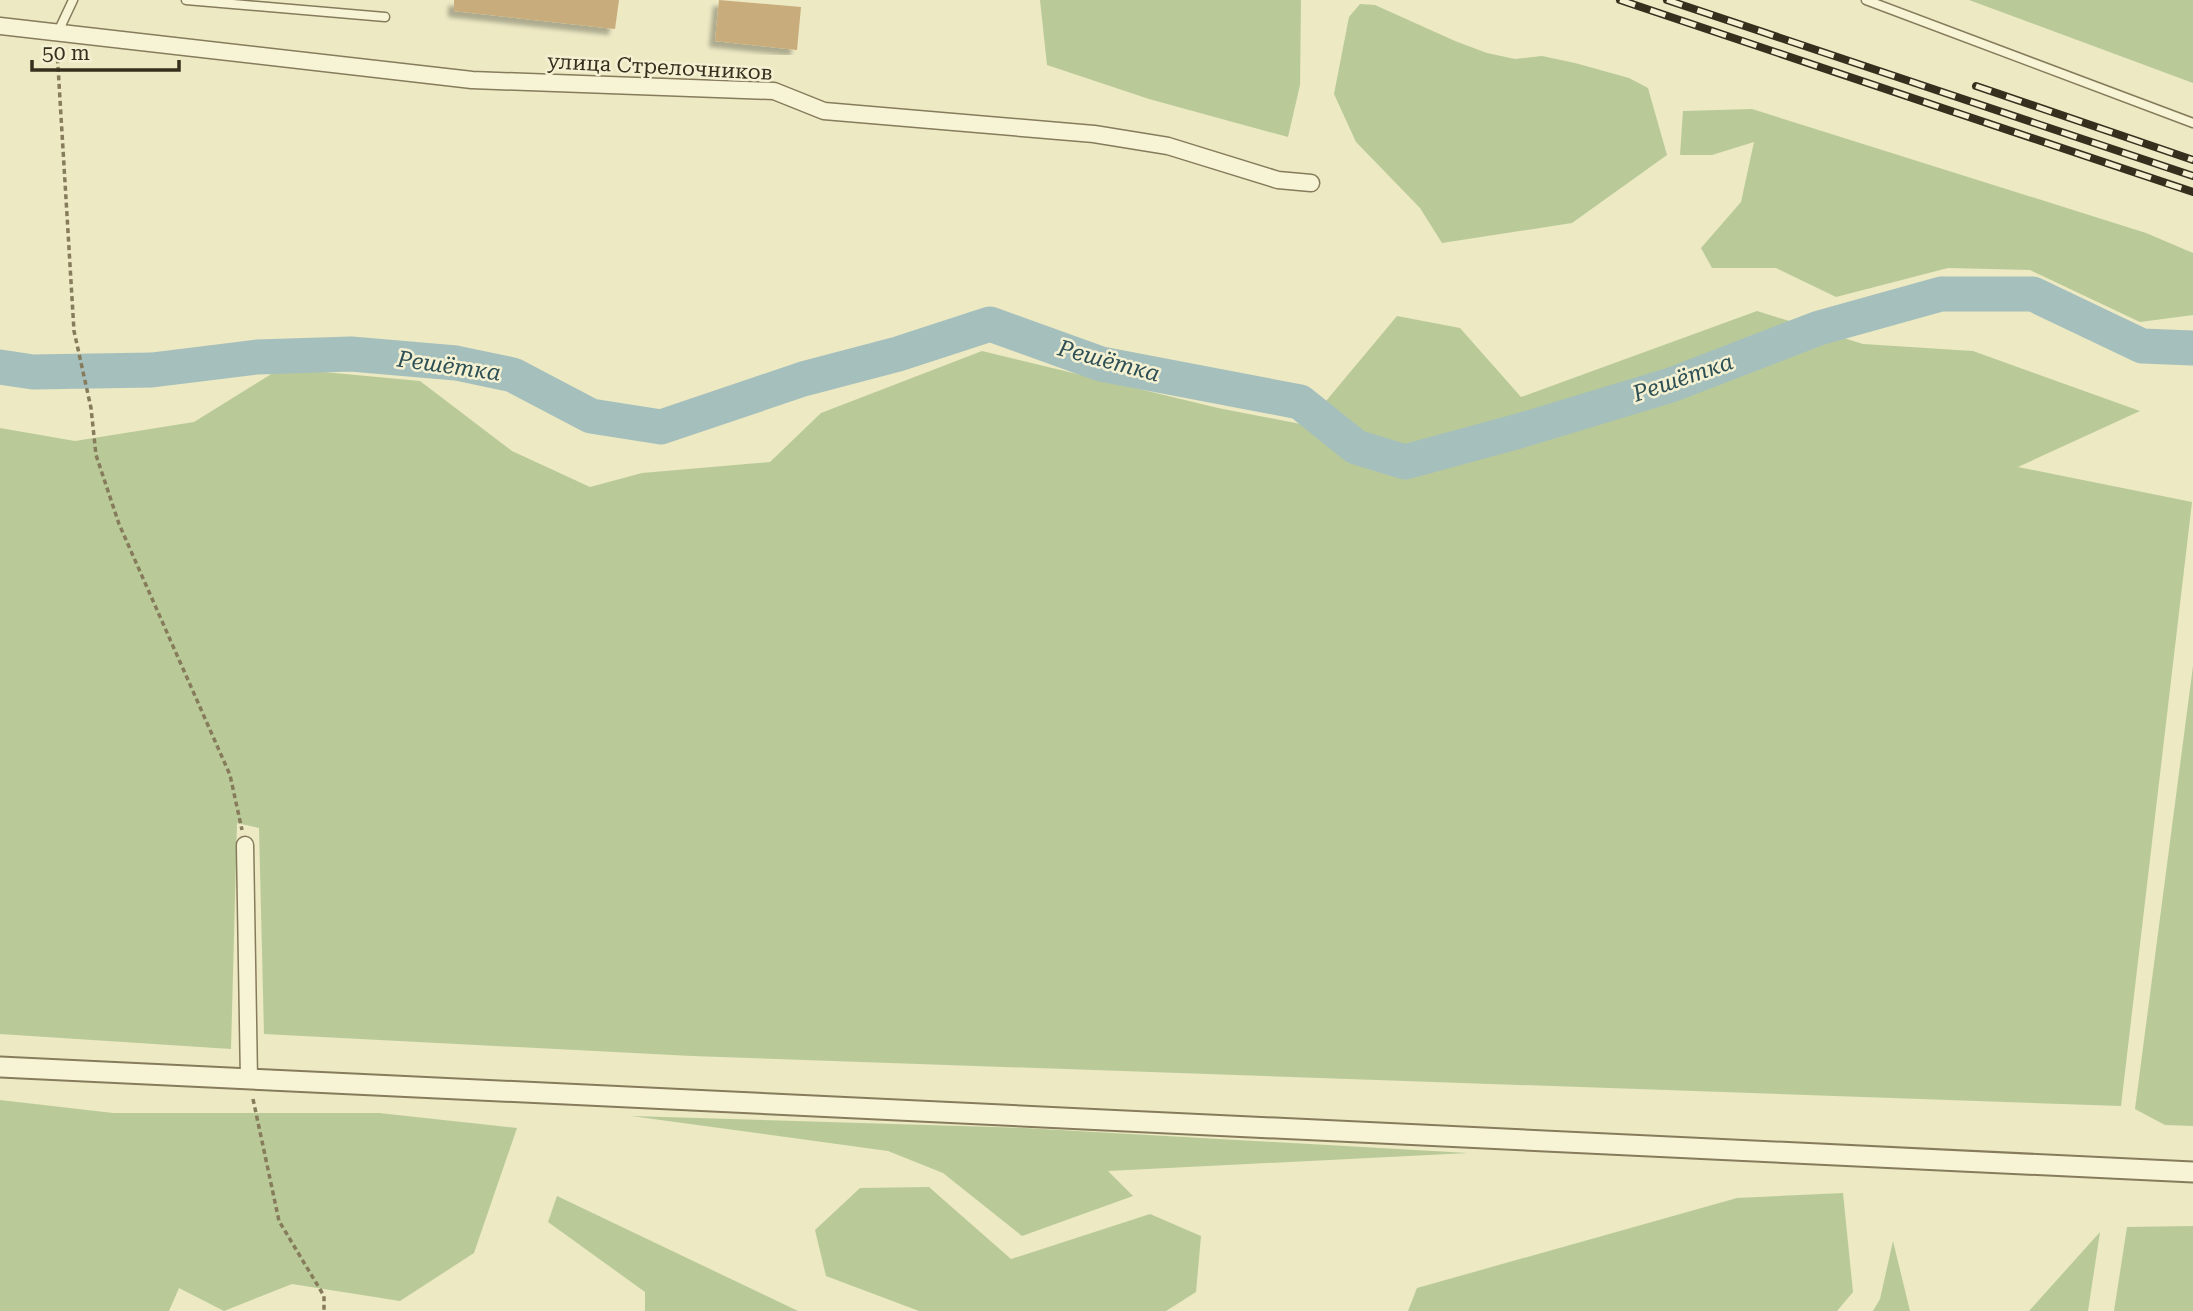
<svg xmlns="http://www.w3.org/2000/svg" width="2193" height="1311" viewBox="0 0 2193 1311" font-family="'Roboto Serif',serif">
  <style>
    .green { fill: #b9ca98 }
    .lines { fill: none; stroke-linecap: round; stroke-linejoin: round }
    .river { stroke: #a5bfbd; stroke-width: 35 }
    .building { fill: #c9ac7b; filter: url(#shadow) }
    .service-casing { stroke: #867b5b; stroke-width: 11 }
    .minor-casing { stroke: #867b5b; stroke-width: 19 }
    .tertiary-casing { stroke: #867b5b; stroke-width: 23 }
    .path { stroke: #867b5b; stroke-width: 3.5; stroke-dasharray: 5 3.5; stroke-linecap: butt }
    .service { stroke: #f7f4d6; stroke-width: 8 }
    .minor { stroke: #f7f4d6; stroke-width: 16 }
    .tertiary { stroke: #f7f4d6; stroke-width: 19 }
    .rail-casing { stroke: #362f1e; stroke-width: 8 }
    .rail { stroke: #f4f1d3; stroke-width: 5; stroke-dasharray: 16; stroke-linecap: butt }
    .labels { text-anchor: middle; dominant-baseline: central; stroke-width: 5; stroke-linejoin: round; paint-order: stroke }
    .street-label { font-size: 21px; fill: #362f1e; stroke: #f4f1d3 }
    .water-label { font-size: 23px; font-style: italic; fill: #2e5055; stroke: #f4f1d3 }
  </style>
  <defs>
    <filter id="shadow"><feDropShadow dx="-6" dy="6" stdDeviation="2" flood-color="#0004"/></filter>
  </defs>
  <rect width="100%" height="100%" fill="#ece9c3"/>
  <g class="green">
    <polygon points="1040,0 1301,0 1300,85 1288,137 1149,99 1047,65"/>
    <polygon points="1969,0 2193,0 2193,83"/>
    <polygon points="1360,4 1375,5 1455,41 1487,53 1515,59 1542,56 1575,63 1629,78 1648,88 1667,155 1572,223 1442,243 1420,208 1356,142 1334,94 1349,17"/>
    <polygon points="1752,109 2146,233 2193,253 2193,315 2140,322 2030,270 1948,268 1836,297 1776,268 1712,268 1701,248 1741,202 1754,142 1712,155 1680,155 1683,111"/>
    <polygon points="1757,311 1863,344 1973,351 2140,411 2018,467 2192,502 2121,1106 692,1056 264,1034 259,828 237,823 231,1049 0,1034 0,428 75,441 194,422 281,368 420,381 512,451 590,487 642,473 770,462 821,413 982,351 1218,408 1306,425 1397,316 1460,328 1521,397"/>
    <polygon points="2193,666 2193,1126 2165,1125 2135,1109"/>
    <polygon points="0,1100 113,1113 379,1113 517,1128 474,1253 400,1301 292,1284 224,1311 179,1288 169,1311 0,1311"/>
    <polygon points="631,1116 1024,1128 1468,1153 1108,1171 1133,1196 1022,1236 943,1173 888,1151"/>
    <polygon points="929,1187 1011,1259 1150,1214 1201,1236 1196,1292 1166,1311 919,1311 826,1276 815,1230 860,1188"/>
    <polygon points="1843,1193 1853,1292 1837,1311 1408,1311 1417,1288 1737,1198"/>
    <polygon points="557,1196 798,1311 645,1311 645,1292 548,1222"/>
    <polygon points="2193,1226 2193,1311 2114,1311 2127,1227"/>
    <polygon points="2100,1232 2088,1311 2029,1311"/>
    <polygon points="1893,1241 1910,1311 1873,1311 1880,1299"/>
  </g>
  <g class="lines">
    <polyline class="river" points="0,367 33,372 152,370 257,357 351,354 456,363 513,375 591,416 661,427 803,379 898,354 990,324 1101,364 1300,402 1356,447 1405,462 1519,431 1671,385 1819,328 1941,294 2033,294 2142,346 2193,348"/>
  </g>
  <g class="building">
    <polygon points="454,0 619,0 615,29 454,11"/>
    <polygon points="719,0 801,7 797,50 715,41"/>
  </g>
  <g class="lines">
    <g class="service-casing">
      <g id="service">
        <polyline points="186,0 385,17"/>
        <polyline points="1866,0 2193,123"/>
        <polyline points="57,34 73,0"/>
      </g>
    </g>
    <g class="minor-casing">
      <g id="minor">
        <polyline points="0,26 472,80 774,91 824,111 1094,134 1168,146 1278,180 1311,183"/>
        <polyline points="245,845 249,1080"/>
      </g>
    </g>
    <g class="tertiary-casing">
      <polyline id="tertiary" points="0,1067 2193,1172"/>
    </g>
    <g class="path">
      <polyline points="57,50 74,331 91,408 96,455 119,524 230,775 242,830"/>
      <polyline points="253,1099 279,1221 324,1296 324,1311"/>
    </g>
    <use href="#service" class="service"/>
    <use href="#minor" class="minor"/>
    <use href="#tertiary" class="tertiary"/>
    <g class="rail-casing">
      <g id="rail">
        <polyline points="1620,0 2193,192"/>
        <polyline points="1667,0 2193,176"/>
        <polyline points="1976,86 2193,160"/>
      </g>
    </g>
    <use href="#rail" class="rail"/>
  </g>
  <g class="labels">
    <g class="street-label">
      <text transform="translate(660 67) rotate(3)">улица Стрелочников</text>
    </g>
    <g class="water-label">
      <text transform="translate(1109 361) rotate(15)">Решётка</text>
      <text transform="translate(449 366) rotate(8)">Решётка</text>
      <text transform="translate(1683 378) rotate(-19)">Решётка</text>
    </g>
  </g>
  <path d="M32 60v10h147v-10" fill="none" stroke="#362f1e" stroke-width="3.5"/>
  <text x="42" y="60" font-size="21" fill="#362f1e" stroke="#f4f1d3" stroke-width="5" paint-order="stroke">50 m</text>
</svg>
